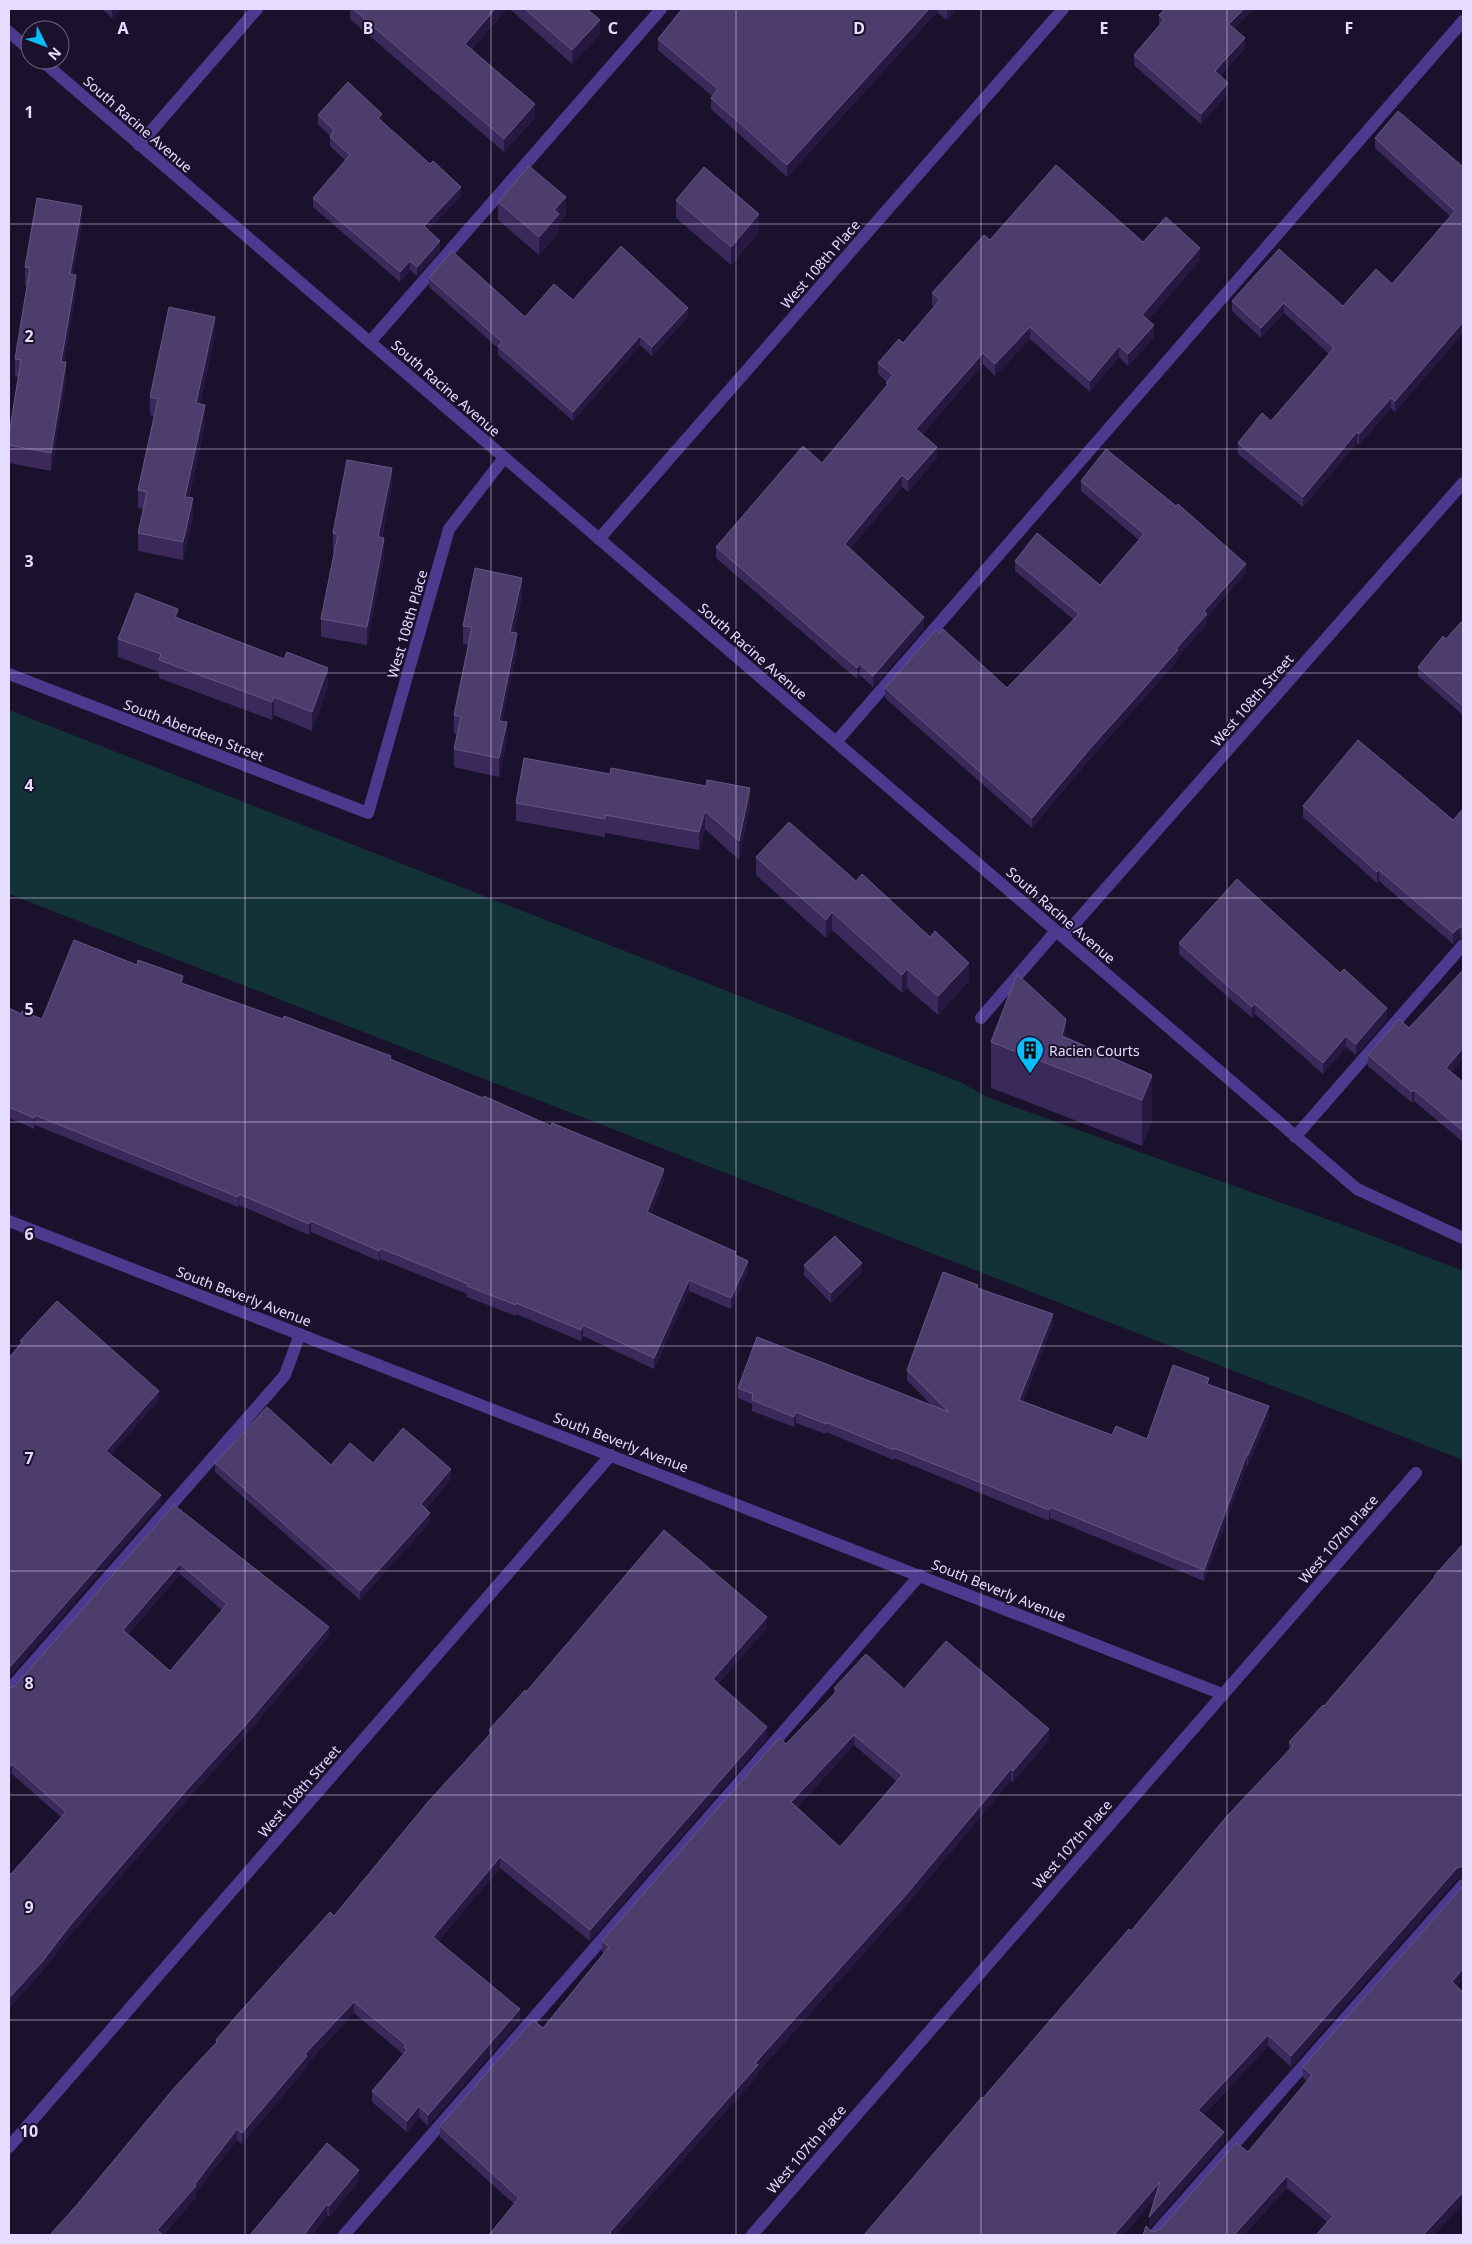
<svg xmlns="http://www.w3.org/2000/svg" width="1472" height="2244" viewBox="0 0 1472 2244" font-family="'Noto Sans',sans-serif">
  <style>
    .green { fill: #133237 }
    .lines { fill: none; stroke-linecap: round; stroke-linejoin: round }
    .service { stroke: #4b3a8d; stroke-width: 12 }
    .minor { stroke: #4b3a8d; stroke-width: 12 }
    .wall { fill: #3b295b; fill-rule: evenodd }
    .shaded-wall { fill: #261841 }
    .building { fill: #4d3d6d; stroke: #655684; fill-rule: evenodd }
    .grid { fill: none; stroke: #e6dcff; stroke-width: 1; stroke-opacity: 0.55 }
    .labels { text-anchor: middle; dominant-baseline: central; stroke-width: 4; stroke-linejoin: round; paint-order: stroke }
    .street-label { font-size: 14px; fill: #e6dcff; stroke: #1a112d }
    .poi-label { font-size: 14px; fill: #e6dcff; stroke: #1a112d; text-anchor: start }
    .grid-label { font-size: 16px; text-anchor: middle; font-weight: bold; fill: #e6dcff; stroke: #1a112d; stroke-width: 4; stroke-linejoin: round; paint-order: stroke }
  </style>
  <rect width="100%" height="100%" fill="#1a112d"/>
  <polygon class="green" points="9,710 962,1083 987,1097 1357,1230 1463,1271 1463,1460 9,894"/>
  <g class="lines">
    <g class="service">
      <polyline points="370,342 661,9"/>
      <polyline points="836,742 1463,21"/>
      <polyline points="1295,1137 1463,945"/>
      <polyline points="9,1690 285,1375 300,1334"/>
      <polyline points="344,2235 920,1575"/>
      <polyline points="1154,2235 1463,1885"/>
    </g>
    <g class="minor">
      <polyline points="9,32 30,50"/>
      <polyline points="41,60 1357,1189 1463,1238"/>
      <polyline points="139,145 257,9"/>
      <polyline points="599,539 1063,9"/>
      <polyline points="9,674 368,813 449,529 504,458"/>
      <polyline points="1063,937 1463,483"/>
      <polyline points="981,1018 1056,931"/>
      <polyline points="9,1221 1222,1694"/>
      <polyline points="9,2147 611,1455"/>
      <polyline points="752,2235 1416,1473"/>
    </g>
  </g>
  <g class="wall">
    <polygon points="102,9 121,9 112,18"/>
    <polygon points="350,9 507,9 472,49 535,118 504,152 350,19"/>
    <polygon points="510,9 587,9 600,34 572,64"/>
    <polygon points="682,9 957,9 947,20 937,12 787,177 711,109 711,98 712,96 658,50 658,39"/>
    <polygon points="1165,9 1254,9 1234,28 1245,48 1220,76 1228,93 1201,124 1134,65 1134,55 1159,26 1159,15"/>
    <polygon points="318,115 382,122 461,196 428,230 440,250 417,276 410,270 400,282 313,207 313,198 345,160 330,146 330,136 318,124"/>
    <polygon points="1375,138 1462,166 1463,333 1395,412 1391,408 1359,445 1357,443 1303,507 1238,454 1238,443 1271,421 1329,354 1284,313 1261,338 1232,311 1232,301 1343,306 1392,284 1450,216 1375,148"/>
    <polygon points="676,200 759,232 731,265 676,218"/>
    <polygon points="498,202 566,215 559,222 559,232 539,255 498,220"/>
    <polygon points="82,224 73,274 76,293 64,362 66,380 51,471 9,463 9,435 18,377 15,377 15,359 27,286 25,285 25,267"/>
    <polygon points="990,240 1143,242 1200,260 1148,320 1154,337 1128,366 1119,357 1090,392 1030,339 995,376 983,364 922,434 937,458 908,492 902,487 850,549 924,628 873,687 860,675 857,679 716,558 716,547 822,463 886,386 887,382 878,374 878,363 903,343 934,306 932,305 932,293"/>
    <polygon points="429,278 525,317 573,300 688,317 652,356 640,345 573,421 498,355 498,348 429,287"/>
    <polygon points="215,336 200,404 205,423 189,498 193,516 183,560 138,551 138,533 144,509 138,508 138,490 154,416 150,415 150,397"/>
    <polygon points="1081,481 1246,573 1207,617 1207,624 1178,656 1178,660 1088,761 1032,828 885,698 885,688 1007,688 1074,620 1015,571 1015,561 1100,585 1139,540 1081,491"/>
    <polygon points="392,486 382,538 384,556 367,645 321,637 321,619 334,552 333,551 333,533"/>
    <polygon points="522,597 514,632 517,651 502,721 507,740 499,777 454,767 454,749 457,734 454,733 454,715 468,645 463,644 463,626"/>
    <polygon points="178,618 328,686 312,731 274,715 272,720 159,678 159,672 118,657 118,639"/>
    <polygon points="1463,620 1463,715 1418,676 1418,667 1446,639"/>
    <polygon points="516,803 750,806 739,860 705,829 699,850 605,833 605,837 516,821"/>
    <polygon points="1303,806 1453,820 1463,809 1463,938 1460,938 1453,944 1379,881 1377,883 1303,817"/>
    <polygon points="756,857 969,981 938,1015 907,988 902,993 832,930 826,938 756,875"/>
    <polygon points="1179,943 1387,1019 1356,1055 1346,1047 1323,1074 1255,1014 1252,1018 1179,954"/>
    <polygon points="183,983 391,1060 664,1180 651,1213 736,1256 748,1272 731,1309 689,1291 654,1369 583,1336 581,1341 516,1314 516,1316 467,1297 467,1294 380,1259 379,1261 311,1232 309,1235 239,1205 238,1207 35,1125 34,1129 9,1118 9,1008 21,1014 42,1019"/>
    <polygon points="1409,1028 1452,1072 1463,1082 1463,1142 1414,1101 1412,1103 1368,1066 1368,1055"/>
    <polygon points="1066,1037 1152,1075 1152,1121 1142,1146 991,1088 991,1042"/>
    <polygon points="804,1265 862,1272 831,1303 804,1275"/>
    <polygon points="978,1288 1053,1325 1023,1401 1112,1435 1147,1439 1209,1385 1269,1416 1248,1466 1247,1465 1204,1581 1050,1518 1049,1521 894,1458 894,1460 826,1432 826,1434 796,1423 794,1427 752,1411 752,1404 738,1398 738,1388 932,1406 907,1380 907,1370"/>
    <polygon points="215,1463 331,1465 373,1463 451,1479 426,1508 430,1522 360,1600 215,1472"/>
    <path d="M174 1505 329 1636 245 1736 185 1802 71 1934 42 1972 9 2008V1872L11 1874 61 1817 12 1774 9 1778 15 1686ZM180 1574 222 1610 170 1671 128 1634Z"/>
    <polygon points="1463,1544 1463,1877 1457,1879 1291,2067 1268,2046 1204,2115 1224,2143 1149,2228 1155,2200 983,2098 1289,1751 1289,1742 1324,1706 1434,1579 1434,1576"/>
    <polygon points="767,1628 718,1684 767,1738 590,1941 500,1868 438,1941 520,2021 428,2126 419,2117 407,2132 372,2102 372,2091 404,2055 354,2013 307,2064 307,2067 242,2144 237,2140 196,2193 196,2197 163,2235 75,2207 216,2043 216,2040 334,1916 489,1736 489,1730 526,1692"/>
    <path d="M834 1688 904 1689 1049 1740 1013 1782 1011 1780 905 1907 758 2072V2076L514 2204 440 2137V2126L543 2028 604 1953 602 1952V1941L786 1744 834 1694ZM854 1745 896 1781 840 1847 797 1807Z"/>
    <polygon points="1463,1886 1463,1979 1457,1987 1463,1992 1463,2203 1434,2235 1316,2235 1327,2222 1287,2188 1244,2235 1143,2235 1146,2226 1152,2232 1160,2229 1236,2143 1248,2152 1307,2081 1303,2078 1303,2067"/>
    <polygon points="359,2181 329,2217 327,2215 312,2235 250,2235"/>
  </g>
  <g class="shaded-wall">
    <polygon points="112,9 121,9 112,18"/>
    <polygon points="495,9 507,9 465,57 465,44"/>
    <polygon points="929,9 937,9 937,12 787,177 787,165"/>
    <polygon points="947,9 957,9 947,20"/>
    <polygon points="1244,9 1254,9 1229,34 1229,24"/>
    <polygon points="600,20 600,34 572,64 572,50"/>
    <polygon points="1245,38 1245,48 1215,81 1215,71"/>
    <polygon points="1228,83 1228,93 1201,124 1201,114"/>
    <polygon points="535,104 535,118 504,152 504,139"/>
    <polygon points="382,114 382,123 378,118"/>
    <polygon points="461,187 461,196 424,235 424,226"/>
    <polygon points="566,197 566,215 559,222 559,232 539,255 539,237 554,210"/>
    <polygon points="82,206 82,224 70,292 70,274"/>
    <polygon points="759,214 759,232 731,265 731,247"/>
    <polygon points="440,241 440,250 417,276 417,267"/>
    <polygon points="1200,248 1200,260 1142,327 1142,315"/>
    <polygon points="410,261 410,270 400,282 400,272"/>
    <polygon points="76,275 76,293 61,380 61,362"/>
    <polygon points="1284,303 1284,313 1261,338 1261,328"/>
    <polygon points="688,308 688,317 652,356 652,347"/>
    <polygon points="215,317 215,336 196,421 196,403"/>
    <polygon points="1463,322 1463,333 1395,412 1395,401"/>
    <polygon points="1154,325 1154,337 1128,366 1128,354"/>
    <polygon points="1030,327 1030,339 995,376 995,364"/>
    <polygon points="640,336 640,345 573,421 573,412"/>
    <polygon points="1119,346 1119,357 1090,392 1090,381"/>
    <polygon points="983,353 983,364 916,440 916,429"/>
    <polygon points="66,362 66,380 51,471 51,453"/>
    <polygon points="1391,398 1391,408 1359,445 1359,434"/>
    <polygon points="205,405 205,423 185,515 185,497"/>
    <polygon points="1357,432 1357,443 1303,507 1303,497"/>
    <polygon points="937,447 937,458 908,492 908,480"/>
    <polygon points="392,468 392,486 378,555 378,537"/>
    <polygon points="902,475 902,487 845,556 845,544"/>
    <polygon points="193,498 193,516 183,560 183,542"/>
    <polygon points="384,538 384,556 367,645 367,627"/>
    <polygon points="1246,564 1246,573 1207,617 1207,624 1178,656 1178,660 1088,761 1032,828 1032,818 1088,751 1176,649 1204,611"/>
    <polygon points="522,578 522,597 510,650 510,632"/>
    <polygon points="178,609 178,627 175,617"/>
    <polygon points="924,617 924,628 873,687 873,676"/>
    <polygon points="517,633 517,651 499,739 499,721"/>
    <polygon points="860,664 860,675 857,679 857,668"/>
    <polygon points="328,668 328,686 312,731 312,712"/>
    <polygon points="274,697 274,715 272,720 272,702"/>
    <polygon points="507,722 507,740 499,777 499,758"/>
    <polygon points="750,788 750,806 739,860 739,841"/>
    <polygon points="705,811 705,829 699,850 699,832"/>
    <polygon points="1379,870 1379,881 1377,883 1377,872"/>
    <polygon points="832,912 832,930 826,938 826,920"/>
    <polygon points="1460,927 1460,938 1453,944 1453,933"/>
    <polygon points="969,963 969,981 938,1015 938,996"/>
    <polygon points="907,969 907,988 902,993 902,975"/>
    <polygon points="1255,1004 1255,1014 1252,1018 1252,1007"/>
    <polygon points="1387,1008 1387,1019 1356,1055 1356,1044"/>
    <polygon points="1066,1019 1066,1065 1062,1036"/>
    <polygon points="1346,1036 1346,1047 1323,1074 1323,1063"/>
    <polygon points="1463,1048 1463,1059 1446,1079 1446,1068"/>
    <polygon points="1152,1075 1152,1121 1142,1146 1142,1100"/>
    <polygon points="1414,1090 1414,1101 1412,1103 1412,1092"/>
    <polygon points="35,1115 35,1125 34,1129 34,1118"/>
    <polygon points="664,1169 664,1180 647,1223 647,1212"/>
    <polygon points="239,1194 239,1205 238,1207 238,1197"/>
    <polygon points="311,1221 311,1232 309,1235 309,1224"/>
    <polygon points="380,1248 380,1259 379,1261 379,1251"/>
    <polygon points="748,1261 748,1272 731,1309 731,1298"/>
    <polygon points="862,1263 862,1272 831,1303 831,1293"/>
    <polygon points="689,1280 689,1291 654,1369 654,1358"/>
    <polygon points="1053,1314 1053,1325 1019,1410 1019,1400"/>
    <polygon points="583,1325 583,1336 581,1341 581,1330"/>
    <polygon points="159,1391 159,1400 106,1461 106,1451"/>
    <polygon points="1269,1406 1269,1416 1248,1466 1248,1455"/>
    <polygon points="796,1412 796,1423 794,1427 794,1417"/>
    <polygon points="1247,1454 1247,1465 1204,1581 1204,1570"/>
    <polygon points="451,1469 451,1479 421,1513 421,1504"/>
    <polygon points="161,1495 161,1504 9,1678 9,1668"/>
    <polygon points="1050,1507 1050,1518 1049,1521 1049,1510"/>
    <polygon points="430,1513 430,1522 360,1600 360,1591"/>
    <polygon points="180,1564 180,1574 123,1639 123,1630"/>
    <polygon points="767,1617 767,1628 713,1690 713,1679"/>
    <polygon points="329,1627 329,1636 245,1736 185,1802 71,1934 42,1972 9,2008 9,1998 185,1792"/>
    <polygon points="767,1727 767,1738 590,1941 590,1930"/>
    <polygon points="1049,1729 1049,1740 1013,1782 1013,1771"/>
    <polygon points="854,1735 854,1745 791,1813 791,1802"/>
    <polygon points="12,1764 12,1774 9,1778 9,1768"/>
    <polygon points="1011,1769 1011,1780 905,1907 758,2072 758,2076 616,2235 609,2235 610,2232"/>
    <polygon points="500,1857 500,1868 433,1948 433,1937"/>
    <polygon points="1463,1866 1463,1877 1457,1879 1291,2067 1291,2056 1457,1868"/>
    <polygon points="1463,1968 1463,1979 1452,1993 1452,1982"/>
    <polygon points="354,2002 354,2013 307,2064 307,2067 242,2144 242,2133 305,2054"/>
    <polygon points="520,2009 520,2021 428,2126 428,2115"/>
    <polygon points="1268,2035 1268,2046 1198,2121 1198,2110"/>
    <polygon points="419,2106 419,2117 407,2132 407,2121"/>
    <polygon points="237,2129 237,2140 196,2193 196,2197 162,2235 157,2230 195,2184"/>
    <polygon points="1224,2132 1224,2143 1149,2228 1149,2217"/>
    <polygon points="359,2170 359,2181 329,2217 329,2206"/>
    <polygon points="1287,2176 1287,2188 1244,2235 1234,2235"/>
    <polygon points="1160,2182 1160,2193 1124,2235 1114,2235"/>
    <polygon points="1463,2192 1463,2203 1434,2235 1423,2235"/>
    <polygon points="327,2204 327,2215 312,2235 304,2235"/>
  </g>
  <g class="building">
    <polygon points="353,9 495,9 465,44 535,104 504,139"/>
    <polygon points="525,9 587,9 600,20 572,50"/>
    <polygon points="682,9 929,9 787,165 711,98 718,89 658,39"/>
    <polygon points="1165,9 1244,9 1229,24 1245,38 1215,71 1228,83 1201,114 1134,55 1164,20 1159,15"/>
    <polygon points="348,82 382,114 378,118 430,164 433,161 461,187 424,226 440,241 417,267 410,261 400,272 313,198 350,155 330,137 334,130 318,115"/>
    <polygon points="1398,111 1462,166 1463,165 1463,322 1395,401 1391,398 1359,434 1357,432 1303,497 1238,443 1262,413 1271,421 1334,348 1284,303 1261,328 1232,301 1279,249 1343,306 1376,269 1392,284 1455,211 1375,138"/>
    <polygon points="1056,165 1143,242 1166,217 1200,248 1142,315 1154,325 1128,354 1119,346 1090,381 1030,327 995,364 983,353 916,429 937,447 908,480 902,475 845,544 924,617 873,676 860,664 857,668 716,547 803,446 822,463 888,384 886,383 893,375 878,363 899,339 903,343 940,300 932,293 984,235 990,240"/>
    <polygon points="529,166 566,197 554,210 559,214 539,237 498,202"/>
    <polygon points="704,167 759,214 731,247 676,200"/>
    <polygon points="37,198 82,206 70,274 76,275 61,362 66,362 51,453 9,445 9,435 21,360 15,359 30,268 25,267"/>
    <polygon points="621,246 688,308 652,347 640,336 573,412 498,346 502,342 429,278 452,251 525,317 554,284 573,300"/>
    <polygon points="169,307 215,317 196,403 205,405 185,497 193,498 183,542 138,533 147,492 138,490 158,399 150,397"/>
    <polygon points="1106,449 1176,506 1178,504 1246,564 1204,611 1207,614 1176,649 1178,650 1088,751 1032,818 885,688 936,630 939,633 943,629 1007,688 1079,614 1015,561 1037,533 1100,585 1144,534 1081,481"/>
    <polygon points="347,460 392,468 378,537 384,538 367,627 321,619 338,534 333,533"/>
    <polygon points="475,568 522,578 510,632 517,633 499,721 507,722 499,758 454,749 461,717 454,715 472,627 463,626"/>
    <polygon points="136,593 178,609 175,617 284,659 287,652 328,668 312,712 274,697 272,702 159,660 161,654 118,639"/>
    <polygon points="1463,620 1463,706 1418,667 1443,636 1446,639"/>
    <polygon points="1358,740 1453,820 1463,809 1463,927 1460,927 1453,933 1379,870 1377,872 1303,806"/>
    <polygon points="524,758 610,774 611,768 706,786 707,780 750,788 739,841 705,811 699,832 605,815 605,819 516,803"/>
    <polygon points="789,822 856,881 862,874 930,937 935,931 969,963 938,996 907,969 902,975 832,912 826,920 756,857"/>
    <polygon points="1237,879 1340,973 1344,969 1387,1008 1356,1044 1346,1036 1323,1063 1255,1004 1252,1007 1179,943"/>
    <polygon points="74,940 137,965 138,960 183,976 181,983 283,1019 284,1016 391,1056 390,1059 483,1098 484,1096 551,1126 552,1123 664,1169 647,1212 736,1252 735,1255 748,1261 731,1298 689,1280 654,1358 583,1325 581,1330 516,1303 516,1305 467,1286 468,1284 380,1248 379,1251 311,1221 309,1224 239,1194 238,1197 35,1115 34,1118 9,1107 9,1008 21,1014 22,1011 42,1019"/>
    <polygon points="1463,970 1463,1048 1446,1068 1463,1082 1463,1131 1414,1090 1412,1092 1368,1055 1399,1019 1409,1028"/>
    <polygon points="1017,974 1066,1019 1062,1036 1152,1075 1142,1100 991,1042"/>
    <polygon points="835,1236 862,1263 831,1293 804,1265"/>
    <polygon points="943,1272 978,1285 977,1288 1053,1314 1019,1400 1112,1435 1116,1426 1147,1439 1173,1365 1209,1378 1207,1384 1269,1406 1248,1455 1247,1454 1204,1570 1050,1507 1049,1510 894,1448 894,1450 826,1422 826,1424 796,1412 794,1417 752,1400 753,1394 738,1388 757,1337 949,1412 907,1370"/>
    <polygon points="57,1301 159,1391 106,1451 161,1495 9,1668 9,1358 22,1342 20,1341"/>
    <polygon points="267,1407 331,1465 350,1443 373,1463 403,1428 451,1469 421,1504 430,1513 360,1591 215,1463"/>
    <path d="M174 1505 329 1627 245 1726 185 1792 71 1924 42 1962 9 1998V1872L11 1874 66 1812 12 1764 9 1768V1688L15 1686ZM180 1564 227 1604 170 1671 123 1630Z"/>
    <polygon points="664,1530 767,1617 713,1679 767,1727 590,1930 500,1857 433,1937 520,2009 428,2115 419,2106 407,2121 372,2091 407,2050 404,2047 406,2045 354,2002 305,2054 307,2056 242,2133 237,2129 195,2184 196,2186 157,2230 163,2235 50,2235 75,2207 175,2087 217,2042 216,2040 238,2014 330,1912 334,1916 428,1802 491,1733 489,1730 525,1690 526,1692"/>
    <polygon points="1463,1544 1463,1866 1457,1868 1291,2056 1268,2035 1198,2110 1224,2132 1149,2217 1160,2182 1114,2235 864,2235 982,2097 983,2098 1129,1929 1131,1931 1227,1816 1293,1746 1289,1742 1323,1705 1324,1706 1435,1577 1434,1576"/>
    <path d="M946 1641 1049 1729 1013 1771 1011 1769 905 1896 755 2063 758 2065 610 2232 611 2233 609 2235H489L519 2198 440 2126 533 2020 543 2028 609 1947 602 1941 779 1738 786 1744 837 1691 834 1688 866 1654 904 1689ZM854 1735 902 1775 840 1847 791 1802Z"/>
    <polygon points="1463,1886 1463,1968 1452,1982 1463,1992 1463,2192 1423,2235 1316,2235 1333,2216 1287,2176 1234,2235 1143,2235 1146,2226 1152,2232 1160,2229 1236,2143 1248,2152 1312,2075 1303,2067"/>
    <polygon points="327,2143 359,2170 329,2206 327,2204 304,2235 250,2235"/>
  </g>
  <path class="grid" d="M245 9V2235M491 9V2235M736 9V2235M981 9V2235M1227 9V2235M9 224H1463M9 449H1463M9 673H1463M9 898H1463M9 1122H1463M9 1346H1463M9 1571H1463M9 1795H1463M9 2020H1463"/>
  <defs>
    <g id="building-pin" transform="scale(1.4375)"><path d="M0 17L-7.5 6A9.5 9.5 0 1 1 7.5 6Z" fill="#08beff" stroke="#1a112d"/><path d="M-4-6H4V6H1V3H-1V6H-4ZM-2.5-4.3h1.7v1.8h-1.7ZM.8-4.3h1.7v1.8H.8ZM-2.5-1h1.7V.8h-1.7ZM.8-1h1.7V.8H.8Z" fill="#111"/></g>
  </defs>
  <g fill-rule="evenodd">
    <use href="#building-pin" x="1030" y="1050"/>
  </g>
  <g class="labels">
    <g class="street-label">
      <text transform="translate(138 124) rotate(41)">South Racine Avenue</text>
      <text transform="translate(820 264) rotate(-49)">West 108th Place</text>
      <text transform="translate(446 388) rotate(41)">South Racine Avenue</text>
      <text transform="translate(407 624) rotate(-74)">West 108th Place</text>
      <text transform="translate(753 651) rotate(41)">South Racine Avenue</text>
      <text transform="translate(1252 700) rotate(-49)">West 108th Street</text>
      <text transform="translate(194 730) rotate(21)">South Aberdeen Street</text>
      <text transform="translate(1061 915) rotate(41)">South Racine Avenue</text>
      <text transform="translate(244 1296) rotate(21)">South Beverly Avenue</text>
      <text transform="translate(621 1442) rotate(21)">South Beverly Avenue</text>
      <text transform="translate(1338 1539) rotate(-49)">West 107th Place</text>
      <text transform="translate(999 1590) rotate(22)">South Beverly Avenue</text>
      <text transform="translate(299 1791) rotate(-49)">West 108th Street</text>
      <text transform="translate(1072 1844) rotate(-49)">West 107th Place</text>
      <text transform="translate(806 2149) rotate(-49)">West 107th Place</text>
    </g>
    <g class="poi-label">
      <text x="1049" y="1050">Racien Courts</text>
    </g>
  </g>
  <g class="grid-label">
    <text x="123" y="34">A</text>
    <text x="368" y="34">B</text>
    <text x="613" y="34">C</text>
    <text x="859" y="34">D</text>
    <text x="1104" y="34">E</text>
    <text x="1349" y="34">F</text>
    <text x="29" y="118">1</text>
    <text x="29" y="342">2</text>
    <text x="29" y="567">3</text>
    <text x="29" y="791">4</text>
    <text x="29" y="1015">5</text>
    <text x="29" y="1240">6</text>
    <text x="29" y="1464">7</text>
    <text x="29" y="1689">8</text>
    <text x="29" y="1913">9</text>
    <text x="29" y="2137">10</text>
  </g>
  <rect width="1472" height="2244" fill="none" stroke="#e6dcff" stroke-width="20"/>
  <g transform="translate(45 45) rotate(132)"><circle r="24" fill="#1a112d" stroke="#6c6281"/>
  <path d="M0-4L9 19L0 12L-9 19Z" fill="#08beff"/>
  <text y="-8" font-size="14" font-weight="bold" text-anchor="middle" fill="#e6dcff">N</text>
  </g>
</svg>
